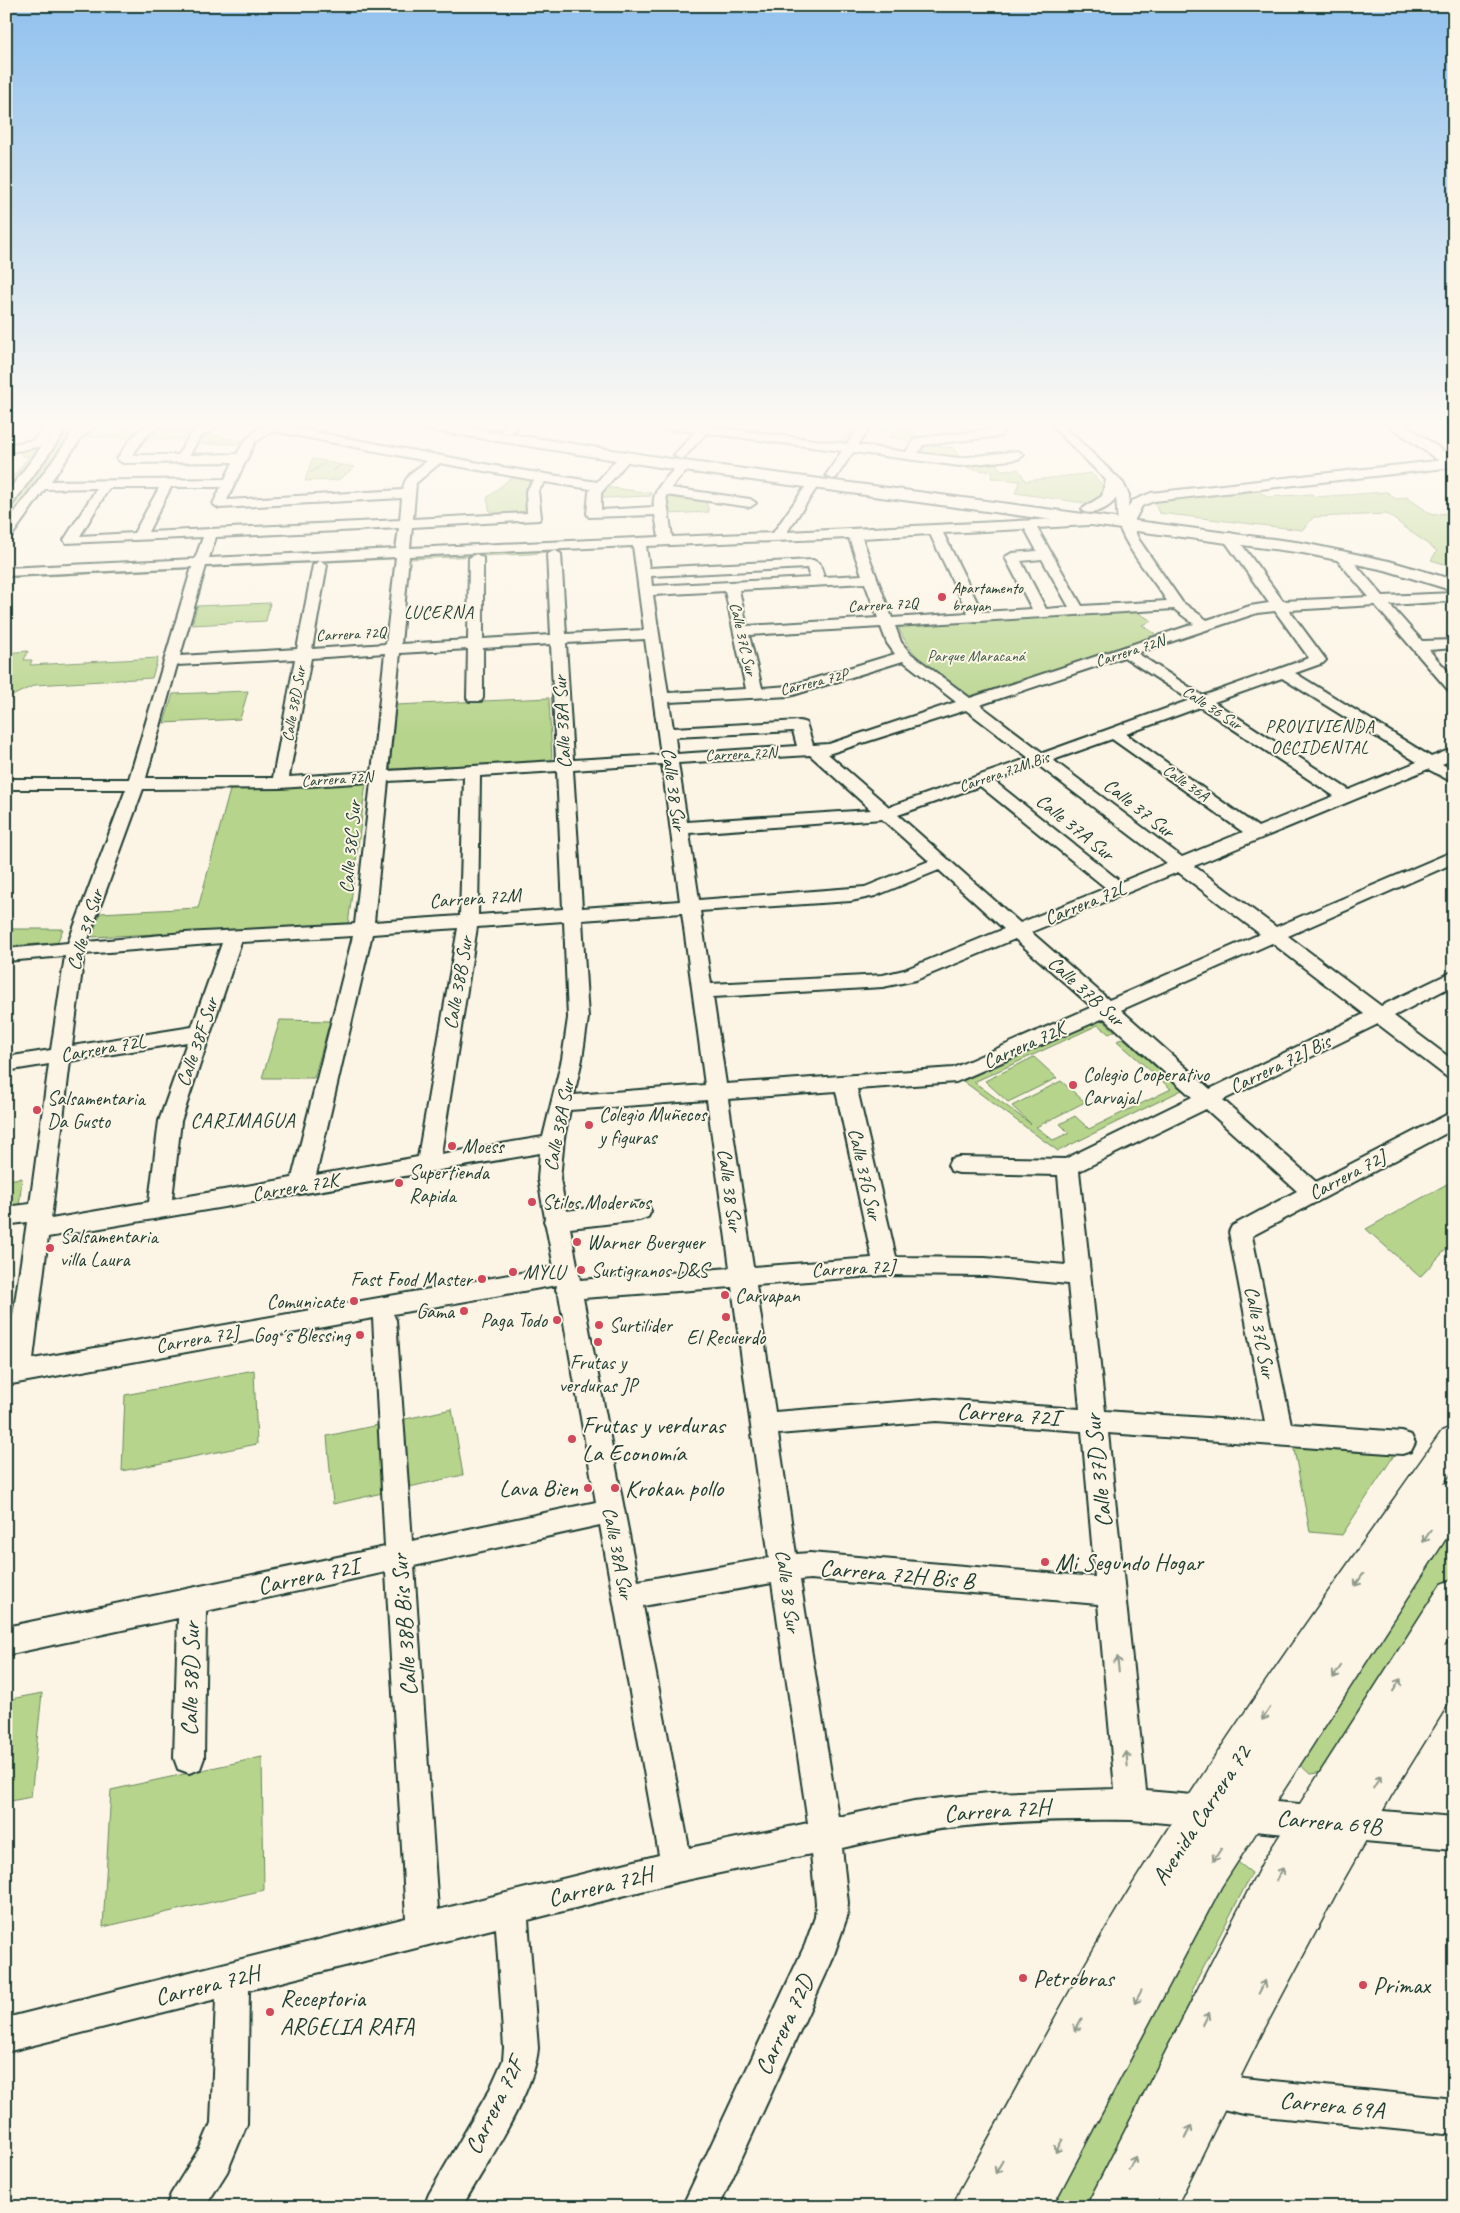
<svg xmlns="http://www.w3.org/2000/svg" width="1460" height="2213" viewBox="0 0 1460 2213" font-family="Caveat,sans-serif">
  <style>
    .green { fill: #b7d48c; stroke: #6b8860 }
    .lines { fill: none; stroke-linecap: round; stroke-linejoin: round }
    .minor-casing { stroke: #1f3d34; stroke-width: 4 }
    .major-casing { stroke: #1f3d34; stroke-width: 4 }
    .highway-casing { stroke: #1f3d34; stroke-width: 3 }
    .minor { fill: #fcf5e5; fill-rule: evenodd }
    .major { fill: #fcf5e5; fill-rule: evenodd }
    .highway { fill: #fcf5e5; fill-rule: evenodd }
    .oneway { stroke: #8e998c }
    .poi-dot { fill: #d1495b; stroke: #fcf5e5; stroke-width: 2 }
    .labels { text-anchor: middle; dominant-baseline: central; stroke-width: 4; stroke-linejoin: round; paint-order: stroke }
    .far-poi-label { font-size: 16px; fill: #1f3d34; stroke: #fcf5e5; text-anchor: start }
    .far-street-label { font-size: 16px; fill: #1f3d34; stroke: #fcf5e5 }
    .far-park-label { font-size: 16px; fill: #3d5b46; stroke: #fcf5e5 }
    .far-neighbourhood-label { font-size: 18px; letter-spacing: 1px; fill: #1f3d34; stroke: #fcf5e5 }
    .street-label { font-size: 20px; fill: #1f3d34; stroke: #fcf5e5 }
    .poi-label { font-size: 20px; fill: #1f3d34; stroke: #fcf5e5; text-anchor: start }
    .neighbourhood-label { font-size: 21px; letter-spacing: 1px; fill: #1f3d34; stroke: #fcf5e5 }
    .near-street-label { font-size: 24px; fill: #1f3d34; stroke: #fcf5e5 }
    .near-poi-label { font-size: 24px; fill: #1f3d34; stroke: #fcf5e5; text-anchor: start }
  </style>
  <rect width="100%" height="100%" fill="#fcf5e5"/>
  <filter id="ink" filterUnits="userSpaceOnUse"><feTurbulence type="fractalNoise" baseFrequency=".02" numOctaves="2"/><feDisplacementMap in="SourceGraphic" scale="10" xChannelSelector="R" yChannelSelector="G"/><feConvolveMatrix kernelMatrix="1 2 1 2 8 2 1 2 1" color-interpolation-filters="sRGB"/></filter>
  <g filter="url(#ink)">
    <g class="green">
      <polygon points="53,423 59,423 12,485 6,487 6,476 15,475 29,456 22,456 17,448 39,444"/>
      <polygon points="68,423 76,423 70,435 17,513 6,515 6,507"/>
      <polygon points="827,423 860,423 847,444 839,443 848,430 824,427"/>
      <polygon points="880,423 893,423 900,430 912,429 920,439 914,440 889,437 892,432 869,429"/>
      <polygon points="99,424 136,431 130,437 84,437"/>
      <polygon points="155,427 192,434 187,439 141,439"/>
      <polygon points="204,433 244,441 241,444 197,444"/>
      <polygon points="937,442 942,447 952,447 962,460 917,455 924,446"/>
      <polygon points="312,459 326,461 310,473 328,462 341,465 331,472 342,465 355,467 338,480 305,481"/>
      <polygon points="994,461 1001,470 1018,469 1026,481 1091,473 1107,489 1106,493 1092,504 1015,493 1020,481 991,478 993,472 966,468 968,463"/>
      <polygon points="514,475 533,478 525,492 526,514 491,516 487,498"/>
      <polygon points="605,487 651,493 651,496 602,498"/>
      <polygon points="1259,491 1267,497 1312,494 1315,497 1387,492 1396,499 1407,497 1432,515 1454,512 1454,567 1431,560 1437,551 1387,514 1314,517 1302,530 1159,513 1154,502"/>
      <polygon points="663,495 705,498 709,512 667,514"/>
      <polygon points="589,547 530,554 408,559 408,555"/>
      <polygon points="396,557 391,559 204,568 208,565"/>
      <polygon points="191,567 186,569 6,578 6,574"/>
      <polygon points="270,603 266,621 192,625 197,606"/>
      <path d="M1135 611 1152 621 1142 625 1157 635 968 697C941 676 908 658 898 625Z"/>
      <polygon points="28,651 24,660 32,660 30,665 158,658 152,678 35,685 14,695 6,695 6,653"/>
      <polygon points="248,691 240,719 164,723 173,694"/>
      <polygon points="549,698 552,761 390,769 396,705"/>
      <polygon points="366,783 348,925 92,937 100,913 198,908 230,790"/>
      <polygon points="6,929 63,929 57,943 6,946"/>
      <polygon points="1100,1018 1115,1031 1109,1034 1098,1025 974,1082 1031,1124 1012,1106 1061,1081 1085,1102 1036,1127 1053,1140 1069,1133 1060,1124 1075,1116 1089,1129 1171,1089 1117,1041 1123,1038 1182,1090 1058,1151 963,1081"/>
      <polygon points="280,1020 330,1021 314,1078 262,1078"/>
      <polygon points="1034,1057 1057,1078 1008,1102 985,1081"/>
      <polygon points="22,1178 19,1208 6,1210 6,1180"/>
      <polygon points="1454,1180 1454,1241 1420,1277 1366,1229"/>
      <polygon points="254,1370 257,1444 122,1471 125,1395"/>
      <polygon points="452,1409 463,1475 333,1504 327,1436"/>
      <polygon points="1291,1434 1402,1443 1342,1535 1310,1532"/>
      <polygon points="1454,1510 1454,1572 1327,1769 1318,1773 1310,1774 1299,1764"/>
      <polygon points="42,1693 31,1797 6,1802 6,1700"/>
      <polygon points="262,1757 264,1890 103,1927 111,1790"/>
      <polygon points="1234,1859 1252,1873 1192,1989 1187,2030 1097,2207 1052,2207"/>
    </g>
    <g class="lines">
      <g class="minor-casing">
        <g id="minor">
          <polygon points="49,423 55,427 43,445 59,423 71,423 11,506 6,507 6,494 42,446 6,453 6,445 34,440 45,424"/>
          <path d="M75 423H87L80 440 51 481 225 479 233 462 123 463 117 459C129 441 140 421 164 423L147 435 132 455H178C189 435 197 421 222 423L199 438 190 455 237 454C247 434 261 423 284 423L282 426 501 467 597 482 621 454H629L631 457 629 460 601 493V510L654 507C651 489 668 477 680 463L684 462 690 466 671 488 750 499 756 503 750 507 666 495 672 537 773 533 810 480 814 479 820 483 787 532 1100 517 1107 521 1105 524 1037 528 1082 606 1167 601C1152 578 1131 555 1120 529 1115 515 1119 500 1113 487L1049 423H1061L1123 483 1129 495 1128 508 1132 501 1151 493 1454 459V467L1154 501 1142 506 1132 525 1139 540 1182 602 1207 620 1250 606 1269 603 1222 537 1229 533 1234 534 1283 601 1369 597 1333 555 1340 551 1345 552 1383 596 1454 593V601L1390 605 1422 641 1454 640V648L1429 650 1454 678V693L1449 691 1375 605 1289 610 1326 660 1323 663 1295 673 1431 757 1454 748V759L1442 764 1454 771V783L1428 769 1194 866 1276 927 1454 851V863L1288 936 1381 1006 1454 971V985L1394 1016 1454 1061V1079L1447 1077 1378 1024 1223 1100 1316 1182 1454 1111V1129L1252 1236 1291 1424 1402 1432 1411 1435 1415 1443 1411 1451 1402 1454 1108 1433 1146 1791 1454 1817V1849L1132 1820C1060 1819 985 1821 914 1833 890 1837 866 1843 842 1848L848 1903 847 1917 831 1963 719 2207H682L805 1945 815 1917 816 1903 811 1854 677 1882 528 1920 538 2048C535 2092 485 2166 462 2207H424L429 2194 490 2089 503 2060 504 2048 496 1928 249 1990 247 2124 227 2172 205 2207H166L171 2194 201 2146 211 2123 216 1999 6 2052V2018L406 1918 386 1572 206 1611 204 1758 200 1769 189 1773 178 1769 174 1758 178 1618 6 1655V1627L385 1547 373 1318 6 1385V1363L27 1222 6 1225V1207L30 1204 49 1064 6 1071V1057L51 1050 65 956 6 961V949L68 943 126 789H6V779H129L192 567 6 576V568L195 559 203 537 66 543 64 540 97 488 45 489 11 537 6 538V524L68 440ZM273 431 427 461C416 469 404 476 403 490L227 500 255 442ZM440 463 534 480 526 491 527 513 413 519 416 483ZM545 482 591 489 589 492 587 514 589 517 655 515 659 537 410 548 412 527 539 520 541 517 538 491ZM171 487H221L213 504 219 508 402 498 400 520 148 532ZM109 488H159L134 533 80 536ZM399 528 396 549 209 558 216 537ZM1025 529 1037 551 1012 553 1005 557 1032 609 982 612 943 533ZM930 534 968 613 892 618 862 538ZM849 538 862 575 824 577 820 564 813 560 649 568 646 546ZM633 546 644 630 566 634 561 554 554 550 547 554 551 635 483 639V558L476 554 469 558 468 640 401 644 409 556ZM396 557 386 644 312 649 327 565 320 561 313 565 297 649 180 656 206 566ZM1042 559 1069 607 1046 609 1021 561ZM807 568 810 578 652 586 651 576ZM865 583 878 618 747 626 739 590ZM725 591 746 689 668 693 653 595ZM1174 609 1194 624 970 698 910 653 901 642 895 626ZM1275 611 1309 658 1203 696 1137 653 1257 613ZM881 627 887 643 895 654 789 686 762 688 749 635ZM645 639 661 755 573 760 566 643ZM551 644 556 761 388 771 400 653 468 649 467 698 469 701H481L483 698V648ZM385 653 372 772 289 777 311 658ZM1124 657 1190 700 1043 753 980 705ZM295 659 273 778H146L177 665ZM903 661 956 702 829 744 813 745 806 723 800 721 673 728 669 702 790 696ZM1282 678 1417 762 1349 790 1214 702ZM1200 707 1334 796 1258 827 1126 734ZM966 710 1029 758 889 807 828 754ZM793 731 797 746 677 754 675 737ZM1112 739 1243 832 1182 857 1053 760ZM810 755 871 810 687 822 678 763ZM662 764 680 901 582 908 573 770ZM1038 765 1167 863 1121 882 994 781ZM557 771 563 909 478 915 480 776ZM464 777 460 916 374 922 388 781ZM371 782 355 924 184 933 87 942 143 789 280 788ZM980 786 1106 888 1020 923 898 815ZM882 819 929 861 865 887 699 900 689 833ZM939 870 1004 929 904 970 883 975 711 984 700 911 851 901 875 896ZM1178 872 1260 934 1109 1000 1031 932ZM682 913 705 1085 574 1095 582 1059 588 1018 582 920ZM564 921 568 1018 562 1059 543 1137 441 1154 477 927ZM458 928 418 1157 316 1175 372 934ZM353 936 292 1178 172 1199 181 1121 241 942ZM1015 939 1092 1007 953 1068 726 1084 713 997 883 987 916 980ZM222 943 192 1027 72 1046 84 954ZM1272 943 1364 1014 1210 1089 1121 1010ZM1104 1018 1192 1097 1065 1159 959 1157 951 1159 948 1165 951 1171 959 1173 1058 1175 1066 1265 985 1258 896 1257 857 1089 956 1082ZM187 1042 159 1121 149 1202 51 1219 70 1061ZM836 1091 872 1258 753 1267 728 1099ZM707 1100 730 1268 580 1280 570 1228 640 1220 648 1217 651 1211 648 1205 640 1202 566 1211 560 1179 564 1138 570 1110ZM1206 1109 1297 1191 1232 1226 1229 1232 1265 1422 1105 1411 1079 1171ZM540 1153 538 1179 545 1218 544 1221 546 1226 554 1267 33 1359 48 1237ZM886 1275 985 1276 1068 1284 1080 1409 936 1399 775 1412 756 1285ZM557 1285 556 1290 559 1295 596 1502 412 1541 396 1320 393 1314ZM732 1287 769 1558 638 1581 583 1298ZM936 1421 1082 1431 1095 1577 810 1553 796 1554 778 1434ZM600 1525 659 1855 438 1910 414 1566ZM810 1579 1098 1604 1115 1789 989 1793 914 1801 838 1817 800 1580ZM772 1583 808 1823 689 1848 643 1606Z"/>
          <polygon points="508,423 521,423 511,433 503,433 501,430"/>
          <polygon points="647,423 678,423 700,425 703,423 715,423 712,427 847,444 861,423 873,423 858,445 906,452 915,439 919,438 997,429 1001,430 1003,433 1001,436 923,445 918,453 960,458 1018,451 1024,455 1018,459 960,466 853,452 836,478 832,479 826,475 842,451 706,433 684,458 680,459 674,455 695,432 653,427"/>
          <polygon points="1210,2072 1244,2078 1454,2099 1454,2135 1244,2114 1210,2106 1198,2101 1193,2089 1198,2077"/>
        </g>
      </g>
      <g class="major-casing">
        <g id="major">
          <polygon points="82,423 98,423 81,438 71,438 69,435"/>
          <polygon points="404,423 437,423 684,461 1303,543 1389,561 1454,580 1454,591 1385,570 1303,553 684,471 411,427"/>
          <polygon points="1386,423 1402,423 1454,458 1454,470 1449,468"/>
          <path d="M1112 474 1117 476C1130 495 1102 517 1084 512L1082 509 1102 496 1107 476Z"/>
        </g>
      </g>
      <g class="highway-casing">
        <g id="highway">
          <path d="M1454 1426V1469L1443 1484 1454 1481V1526L1221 1887 1052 2207H953L960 2190C1024 2077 1083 1961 1153 1852 1244 1708 1344 1570 1442 1431Z"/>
          <polygon points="1454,1579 1454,1629 1444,1646 1454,1642 1454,1694 1391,1796 1340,1886 1264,2029 1176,2207 1086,2207 1264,1860 1441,1584"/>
        </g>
      </g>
      <use href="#minor" class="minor"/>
      <use href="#major" class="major"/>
      <use href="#highway" class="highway"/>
    </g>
    <defs><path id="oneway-shaft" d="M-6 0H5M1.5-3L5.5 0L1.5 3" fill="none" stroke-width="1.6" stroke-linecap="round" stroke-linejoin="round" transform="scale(1.25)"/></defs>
    <g class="oneway">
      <use href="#oneway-shaft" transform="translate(1427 1536) rotate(124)"/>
      <use href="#oneway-shaft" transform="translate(1359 1580) rotate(125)"/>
      <use href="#oneway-shaft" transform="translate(1118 1664) rotate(-96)"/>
      <use href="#oneway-shaft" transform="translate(1337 1672) rotate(123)"/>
      <use href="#oneway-shaft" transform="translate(1397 1685) rotate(-58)"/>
      <use href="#oneway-shaft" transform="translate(1266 1714) rotate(123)"/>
      <use href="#oneway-shaft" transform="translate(1127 1759) rotate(-95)"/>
      <use href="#oneway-shaft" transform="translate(1377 1782) rotate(-59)"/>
      <use href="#oneway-shaft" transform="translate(1217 1855) rotate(123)"/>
      <use href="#oneway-shaft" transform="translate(1280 1874) rotate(-60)"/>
      <use href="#oneway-shaft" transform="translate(1262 1987) rotate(-63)"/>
      <use href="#oneway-shaft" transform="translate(1138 1997) rotate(118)"/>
      <use href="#oneway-shaft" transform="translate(1206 2019) rotate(-63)"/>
      <use href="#oneway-shaft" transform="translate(1078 2025) rotate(119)"/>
      <use href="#oneway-shaft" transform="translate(1188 2132) rotate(-63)"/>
      <use href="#oneway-shaft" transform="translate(1059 2146) rotate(118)"/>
      <use href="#oneway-shaft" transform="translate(1132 2163) rotate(-63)"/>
      <use href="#oneway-shaft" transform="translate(999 2167) rotate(119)"/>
    </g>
  </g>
  <linearGradient id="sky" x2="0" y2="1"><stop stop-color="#90c1ee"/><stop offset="0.58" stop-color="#fefaf3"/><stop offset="1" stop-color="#fefaf3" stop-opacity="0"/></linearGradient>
  <rect width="1460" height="733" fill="url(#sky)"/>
  <g class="poi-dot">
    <circle cx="942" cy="597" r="5"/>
    <circle cx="1073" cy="1085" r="5"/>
    <circle cx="37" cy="1110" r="5"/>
    <circle cx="589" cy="1125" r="5"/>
    <circle cx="452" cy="1146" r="5"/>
    <circle cx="399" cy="1183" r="5"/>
    <circle cx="532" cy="1202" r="5"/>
    <circle cx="577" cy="1242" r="5"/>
    <circle cx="50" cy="1248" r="5"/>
    <circle cx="581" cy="1270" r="5"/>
    <circle cx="513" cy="1272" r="5"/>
    <circle cx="482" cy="1279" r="5"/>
    <circle cx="725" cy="1295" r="5"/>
    <circle cx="354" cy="1301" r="5"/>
    <circle cx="464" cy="1311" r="5"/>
    <circle cx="726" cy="1317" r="5"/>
    <circle cx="557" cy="1320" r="5"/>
    <circle cx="599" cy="1325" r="5"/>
    <circle cx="360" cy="1335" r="5"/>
    <circle cx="598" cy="1342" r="5"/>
    <circle cx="572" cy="1439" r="5"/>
    <circle cx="588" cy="1488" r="5"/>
    <circle cx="615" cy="1488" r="5"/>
    <circle cx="1045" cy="1562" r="5"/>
    <circle cx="1023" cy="1978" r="5"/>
    <circle cx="1363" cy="1985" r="5"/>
    <circle cx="270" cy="2012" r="5"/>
  </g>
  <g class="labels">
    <g class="far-poi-label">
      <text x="952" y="588">Apartamento<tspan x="952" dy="18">brayan</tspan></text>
    </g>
    <g class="far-street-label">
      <text transform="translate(883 605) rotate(-3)">Carrera 72Q</text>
      <text transform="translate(351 634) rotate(-3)">Carrera 72Q</text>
      <text transform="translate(743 639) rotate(77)">Calle 37C Sur</text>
      <text transform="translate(1130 651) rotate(-18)">Carrera 72N</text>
      <text transform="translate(814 682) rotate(-14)">Carrera 72P</text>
      <text transform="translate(294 704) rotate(-80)">Calle 38D Sur</text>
      <text transform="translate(1212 708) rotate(33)">Calle 36 Sur</text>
      <text transform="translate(741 754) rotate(-3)">Carrera 72N</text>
      <text transform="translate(1004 772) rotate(-19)">Carrera 72M Bis</text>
      <text transform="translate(337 779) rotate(-4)">Carrera 72N</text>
      <text transform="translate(1186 783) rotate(35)">Calle 36A</text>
    </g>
    <g class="far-park-label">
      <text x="976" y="656">Parque Maracaná</text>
    </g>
    <g class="far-neighbourhood-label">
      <text x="439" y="612">LUCERNA</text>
      <text x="1320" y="726">PROVIVIENDA<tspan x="1320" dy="21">OCCIDENTAL</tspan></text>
    </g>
    <g class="street-label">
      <text transform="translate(562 722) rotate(-93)">Calle 38A Sur</text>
      <text transform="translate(674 789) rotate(82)">Calle 38 Sur</text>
      <text transform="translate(1139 808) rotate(38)">Calle 37 Sur</text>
      <text transform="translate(1075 827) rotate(39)">Calle 37A Sur</text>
      <text transform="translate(350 847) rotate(-85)">Calle 38C Sur</text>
      <text transform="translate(475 898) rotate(-4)">Carrera 72M</text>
      <text transform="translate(1085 903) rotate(-22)">Carrera 72L</text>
      <text transform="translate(85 930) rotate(-73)">Calle 39 Sur</text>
      <text transform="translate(458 983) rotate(-80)">Calle 38B Sur</text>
      <text transform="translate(1086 991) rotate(42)">Calle 37B Sur</text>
      <text transform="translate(197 1042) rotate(-71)">Calle 38F Sur</text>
      <text transform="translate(1024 1045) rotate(-24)">Carrera 72K</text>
      <text transform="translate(103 1048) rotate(-10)">Carrera 72L</text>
      <text transform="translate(1280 1064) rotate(-26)">Carrera 72J Bis</text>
      <text transform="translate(559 1125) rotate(-79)">Calle 38A Sur</text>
      <text transform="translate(865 1174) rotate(77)">Calle 37G Sur</text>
      <text transform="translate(1347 1175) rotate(-28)">Carrera 72J</text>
      <text transform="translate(295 1187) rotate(-10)">Carrera 72K</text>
      <text transform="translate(730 1190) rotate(82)">Calle 38 Sur</text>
      <text transform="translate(853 1268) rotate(-3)">Carrera 72J</text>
      <text transform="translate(1260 1332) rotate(79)">Calle 37C Sur</text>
      <text transform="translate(197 1339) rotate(-10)">Carrera 72J</text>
      <text transform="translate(618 1553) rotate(79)">Calle 38A Sur</text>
      <text transform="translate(788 1591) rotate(82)">Calle 38 Sur</text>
    </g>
    <g class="poi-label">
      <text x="1083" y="1074">Colegio Cooperativo<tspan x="1083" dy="23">Carvajal</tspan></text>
      <text x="47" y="1098">Salsamentaria<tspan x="47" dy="23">Da Gusto</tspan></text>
      <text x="599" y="1114">Colegio Muñecos<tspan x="599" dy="23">y figuras</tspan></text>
      <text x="462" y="1146">Moess</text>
      <text x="409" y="1172">Supertienda<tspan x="409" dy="23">Rapida</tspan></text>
      <text x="542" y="1202">Stilos Modernos</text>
      <text x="60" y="1236">Salsamentaria<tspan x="60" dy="23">villa Laura</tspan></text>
      <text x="587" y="1242">Warner Buerguer</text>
      <text x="591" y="1270">Surtigranos D&amp;S</text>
      <text x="523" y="1272">MYLU</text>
      <text x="472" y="1279" text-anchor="end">Fast Food Master</text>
      <text x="735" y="1295">Carvapan</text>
      <text x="344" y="1301" text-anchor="end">Comunicate</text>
      <text x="454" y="1311" text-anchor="end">Gama</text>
      <text x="547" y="1320" text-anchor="end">Paga Todo</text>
      <text x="609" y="1325">Surtilider</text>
      <text x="350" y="1335" text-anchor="end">Gog´s Blessing</text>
      <text x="726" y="1337" text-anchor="middle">El Recuerdo</text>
      <text x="598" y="1362" text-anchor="middle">Frutas y<tspan x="598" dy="23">verduras JP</tspan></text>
    </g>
    <g class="neighbourhood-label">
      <text x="243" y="1120">CARIMAGUA</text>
    </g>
    <g class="near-street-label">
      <text transform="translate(1008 1414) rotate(4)">Carrera 72I</text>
      <text transform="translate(1098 1471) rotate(-96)">Calle 37D Sur</text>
      <text transform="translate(897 1574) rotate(5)">Carrera 72H Bis B</text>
      <text transform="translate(308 1576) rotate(-12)">Carrera 72I</text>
      <text transform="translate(404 1625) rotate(-94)">Calle 38B Bis Sur</text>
      <text transform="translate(190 1679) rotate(-89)">Calle 38D Sur</text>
      <text transform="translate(997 1810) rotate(-4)">Carrera 72H</text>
      <text transform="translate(1201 1815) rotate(-57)">Avenida Carrera 72</text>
      <text transform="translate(1329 1822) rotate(5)">Carrera 69B</text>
      <text transform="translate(600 1886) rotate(-14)">Carrera 72H</text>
      <text transform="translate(207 1985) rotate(-14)">Carrera 72H</text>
      <text transform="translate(784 2025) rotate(-65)">Carrera 72D</text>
      <text transform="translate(1332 2105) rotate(6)">Carrera 69A</text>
      <text transform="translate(494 2106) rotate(-64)">Carrera 72F</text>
    </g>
    <g class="near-poi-label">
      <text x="582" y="1425">Frutas y verduras<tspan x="582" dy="28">La Economía</tspan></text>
      <text x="578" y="1488" text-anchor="end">Lava Bien</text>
      <text x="625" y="1488">Krokan pollo</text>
      <text x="1055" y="1562">Mi Segundo Hogar</text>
      <text x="1033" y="1978">Petrobras</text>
      <text x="1373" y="1985">Primax</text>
      <text x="280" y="1998">Receptoria<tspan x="280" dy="28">ARGELIA RAFA</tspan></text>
    </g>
  </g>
  <rect width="1460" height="2213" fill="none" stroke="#fcf5e5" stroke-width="25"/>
  <rect x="12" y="12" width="1435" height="2188" fill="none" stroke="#1f3d34" stroke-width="2" filter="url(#ink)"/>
</svg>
